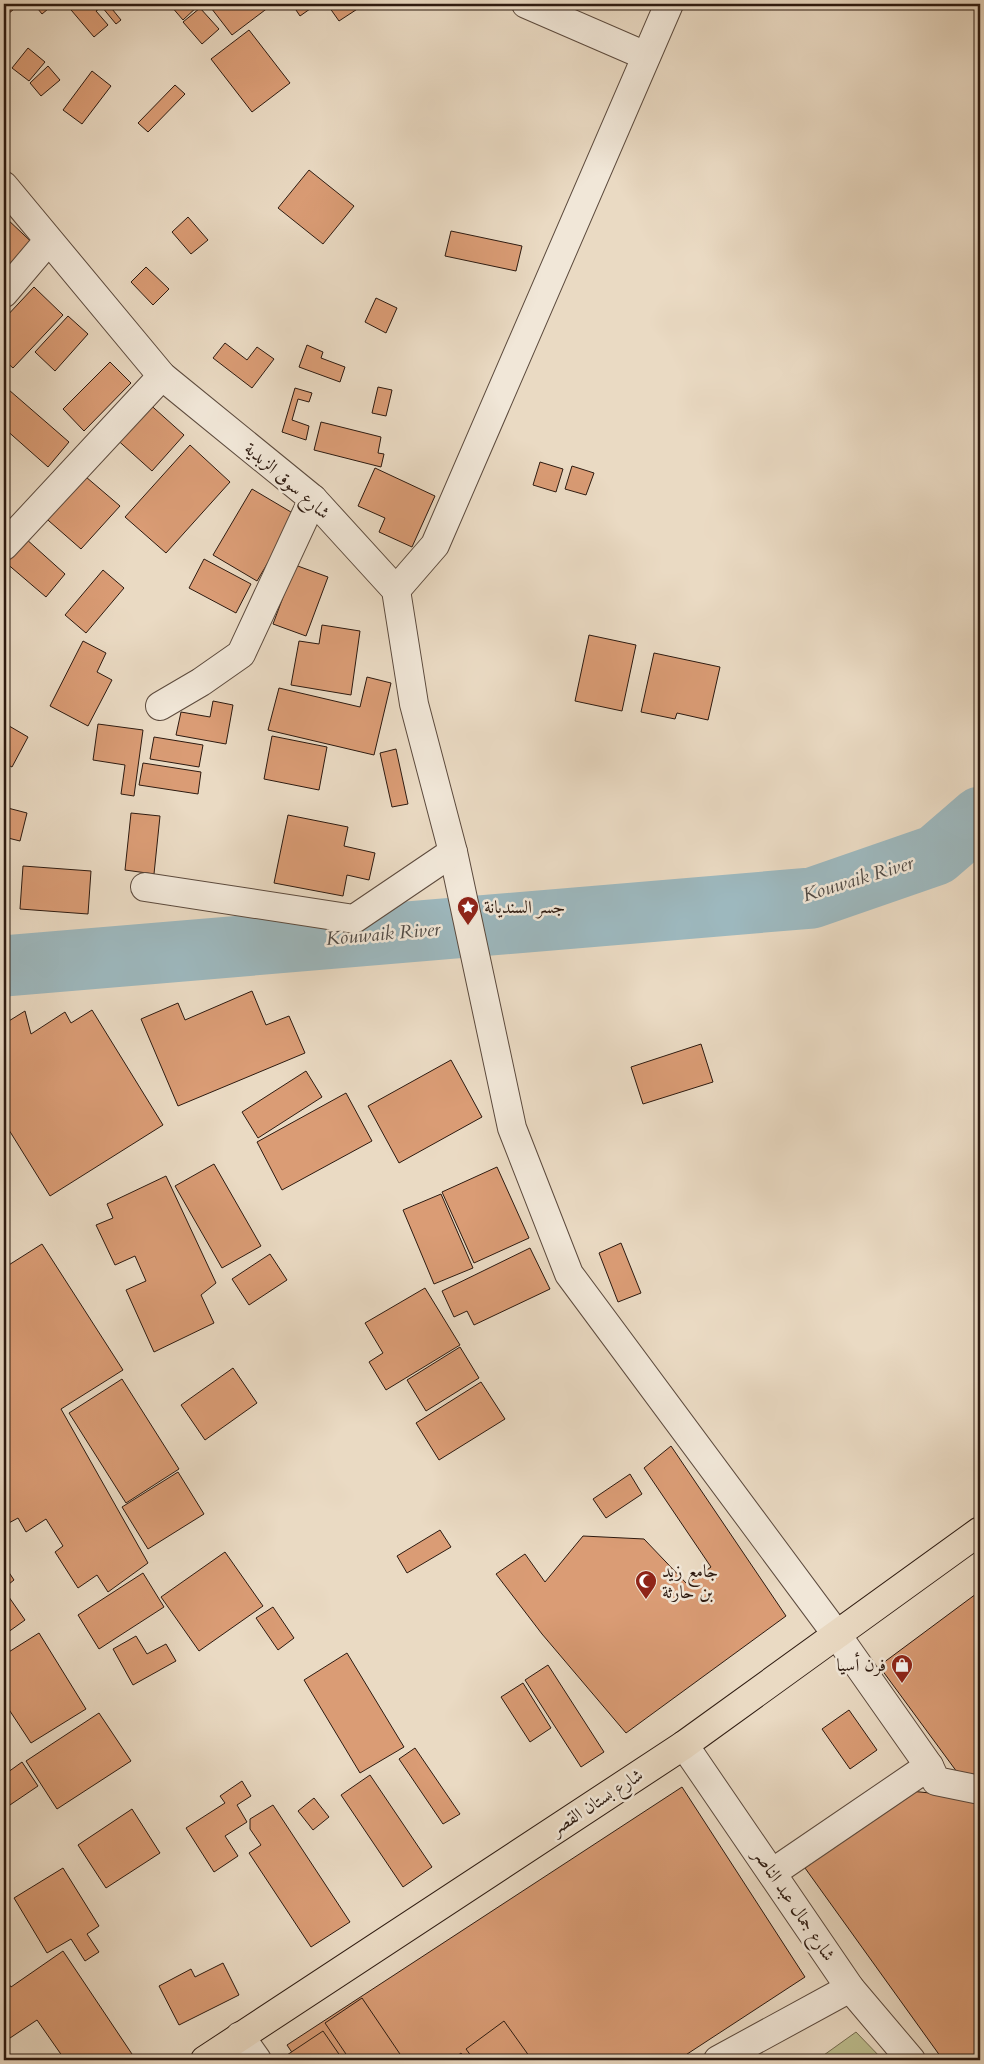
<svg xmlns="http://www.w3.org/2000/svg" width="984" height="2064" viewBox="0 0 984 2064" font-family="Cardo,Amiri,serif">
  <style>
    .green { fill: #bdbe8f; stroke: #756c50 }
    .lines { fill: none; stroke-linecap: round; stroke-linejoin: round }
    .river { stroke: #9db8be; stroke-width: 61 }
    .building { fill: #da9c75; stroke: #2d1a10 }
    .minor-casing { stroke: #5c4a3d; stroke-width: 30 }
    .major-casing { stroke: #2d1a10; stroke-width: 30 }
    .minor { stroke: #f1e7d8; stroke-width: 28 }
    .major { stroke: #eadac3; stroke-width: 28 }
    .labels { text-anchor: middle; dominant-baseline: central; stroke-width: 5; stroke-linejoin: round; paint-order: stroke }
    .street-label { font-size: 18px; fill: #2d1a10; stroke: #f1e7d8 }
    .poi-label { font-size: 18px; fill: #2d1a10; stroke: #f1e7d8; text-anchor: start }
    .water-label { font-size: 19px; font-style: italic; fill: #4f4944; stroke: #f1e7d8 }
  </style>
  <rect width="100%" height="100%" fill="#eadac3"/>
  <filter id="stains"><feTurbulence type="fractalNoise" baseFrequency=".004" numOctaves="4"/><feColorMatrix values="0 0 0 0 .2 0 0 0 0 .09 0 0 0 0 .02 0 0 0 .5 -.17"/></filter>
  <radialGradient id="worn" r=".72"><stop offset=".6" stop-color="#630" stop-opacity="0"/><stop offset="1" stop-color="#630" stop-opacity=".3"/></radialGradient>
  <polygon class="green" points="856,2032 883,2060 817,2060"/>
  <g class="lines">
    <polyline class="river" points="4,966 812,898 936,855 980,817"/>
  </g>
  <g class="building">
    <polygon points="4,4 20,4 8,14 4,10"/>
    <polygon points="34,4 54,4 42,14"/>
    <polygon points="66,4 108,4 121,20 116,24 102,7 96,11 108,25 94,37"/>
    <polygon points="173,4 198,4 199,5 183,20 171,6"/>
    <polygon points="208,4 273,4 232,35"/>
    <polygon points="292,4 317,4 300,16"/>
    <polygon points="327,4 365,4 339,21"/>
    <polygon points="200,8 219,29 202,44 183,22"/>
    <polygon points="249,30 290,83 252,112 211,59"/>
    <polygon points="28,48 45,62 29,81 12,68"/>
    <polygon points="48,66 60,80 41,96 30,83"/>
    <polygon points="92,71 111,86 82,124 63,110"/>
    <polygon points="175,85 185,94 148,132 138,123"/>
    <polygon points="309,170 354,206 323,244 278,208"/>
    <polygon points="188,217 208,240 191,254 172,232"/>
    <polygon points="6,218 40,250 4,289 4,221"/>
    <polygon points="451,231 522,246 516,271 445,256"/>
    <polygon points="146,267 169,289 153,305 131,282"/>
    <polygon points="34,287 63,315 13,368 4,360 4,319"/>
    <polygon points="376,298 397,308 386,333 365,322"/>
    <polygon points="68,316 88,334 55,371 35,352"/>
    <polygon points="225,343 247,360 257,347 274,359 252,388 213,358"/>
    <polygon points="307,345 323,352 321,358 345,367 340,382 299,367"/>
    <polygon points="110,362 131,383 84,431 63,409"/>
    <polygon points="378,387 392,390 386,416 372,413"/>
    <polygon points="295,388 312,393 309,402 298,399 292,420 309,426 306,440 282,432"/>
    <polygon points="9,390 69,442 48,467 4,428 4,395"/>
    <polygon points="145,400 184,435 152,471 113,436"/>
    <polygon points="321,422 381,437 378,453 384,454 381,467 314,450"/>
    <polygon points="190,445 230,482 166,553 125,517"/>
    <polygon points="540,462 563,469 556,492 533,485"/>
    <polygon points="572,466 594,473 586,495 565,489"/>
    <polygon points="375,468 435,496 412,547 379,532 385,518 358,506"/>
    <polygon points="79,471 120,506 81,549 41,514"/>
    <polygon points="252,489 296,515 257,581 213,555"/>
    <polygon points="25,538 65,574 46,597 5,562"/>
    <polygon points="204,559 251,584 236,613 189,588"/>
    <polygon points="295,565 328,577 306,636 273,624"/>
    <polygon points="103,570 124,588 86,633 65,615"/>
    <polygon points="322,625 360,631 351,695 291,685 299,641 319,644"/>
    <polygon points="589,635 636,645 622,711 575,701"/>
    <polygon points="83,641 106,653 97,672 112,680 88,726 50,706"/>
    <polygon points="654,653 720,667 708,720 677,713 675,719 641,712"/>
    <polygon points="367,677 391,683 374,755 268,730 279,688 360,707"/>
    <polygon points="213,701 233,705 226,744 176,735 181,712 210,717"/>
    <polygon points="4,723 28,737 12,767 4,763"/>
    <polygon points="98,724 143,730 134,796 121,794 125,765 93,760"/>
    <polygon points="272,736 327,747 319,790 264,779"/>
    <polygon points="154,737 203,745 199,767 150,759"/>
    <polygon points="396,749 408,804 392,807 380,753"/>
    <polygon points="143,763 201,772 198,794 139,785"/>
    <polygon points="4,807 27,813 20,841 4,837"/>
    <polygon points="131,813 160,816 154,874 125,870"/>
    <polygon points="288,815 348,827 344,846 375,853 369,880 347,875 343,896 274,883"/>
    <polygon points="23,866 91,871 88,914 20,909"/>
    <polygon points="252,991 266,1025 289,1016 305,1053 178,1106 141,1019 178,1003 185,1020"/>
    <polygon points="92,1010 163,1125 50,1196 4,1122 4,1024 25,1011 31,1034 65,1012 71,1023"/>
    <polygon points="701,1044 713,1082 643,1104 631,1067"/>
    <polygon points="451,1060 482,1117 399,1163 368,1106"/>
    <polygon points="306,1071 322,1097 258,1138 242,1112"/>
    <polygon points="346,1093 372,1141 282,1190 257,1142"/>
    <polygon points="214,1164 261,1246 222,1268 175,1186"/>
    <polygon points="497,1167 529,1238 474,1263 442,1192"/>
    <polygon points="166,1176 216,1283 201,1295 214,1323 154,1352 126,1290 146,1281 135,1256 115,1265 96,1225 113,1218 107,1204"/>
    <polygon points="441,1194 473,1268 434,1284 403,1210"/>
    <polygon points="621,1243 641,1293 618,1302 599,1253"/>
    <polygon points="42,1244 123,1370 61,1409 148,1563 108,1592 97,1575 78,1588 55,1552 63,1546 46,1519 26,1532 18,1518 7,1524 4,1519 4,1268"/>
    <polygon points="530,1248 550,1289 474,1325 467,1311 454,1317 442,1291"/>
    <polygon points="270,1254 287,1280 249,1305 232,1279"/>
    <polygon points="425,1288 460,1345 386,1390 369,1362 383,1353 365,1323"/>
    <polygon points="460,1347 479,1378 426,1411 407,1380"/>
    <polygon points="233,1368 257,1403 205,1440 181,1405"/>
    <polygon points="122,1379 179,1469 126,1503 69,1413"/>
    <polygon points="481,1382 505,1419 439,1460 416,1423"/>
    <polygon points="671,1446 786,1616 626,1733 542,1634 496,1574 525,1554 545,1582 583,1536 644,1539 687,1584 711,1567 644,1468"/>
    <polygon points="178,1472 204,1514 148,1549 122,1507"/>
    <polygon points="630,1474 642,1494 606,1518 593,1499"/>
    <polygon points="440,1530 451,1547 407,1573 397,1556"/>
    <polygon points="225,1552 263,1606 199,1651 161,1597"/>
    <polygon points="4,1565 14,1580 4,1588"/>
    <polygon points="143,1573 164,1607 99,1649 78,1615"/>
    <polygon points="4,1590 25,1620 4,1635"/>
    <polygon points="980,1591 980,1776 957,1772 879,1666"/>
    <polygon points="273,1607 294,1638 278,1650 256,1618"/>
    <polygon points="39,1633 86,1709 31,1743 4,1702 4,1655"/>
    <polygon points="136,1636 147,1654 166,1644 176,1661 133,1685 113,1649"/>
    <polygon points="347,1653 404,1747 360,1773 304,1680"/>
    <polygon points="548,1665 604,1752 581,1767 525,1680"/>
    <polygon points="523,1683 551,1728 530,1742 501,1697"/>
    <polygon points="849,1710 877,1750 850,1769 822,1729"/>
    <polygon points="99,1713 131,1761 57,1809 26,1761"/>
    <polygon points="415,1748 460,1814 443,1824 399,1759"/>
    <polygon points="22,1762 38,1786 4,1809 4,1775"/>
    <polygon points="370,1775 432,1867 403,1887 341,1795"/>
    <polygon points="242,1781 251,1796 237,1805 247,1822 225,1836 238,1856 214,1872 186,1828 225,1803 220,1796"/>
    <polygon points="682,1787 805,1977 678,2060 297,2060 287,2045"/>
    <polygon points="910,1791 980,1798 980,2060 943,2060 805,1868"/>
    <polygon points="314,1798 329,1817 313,1830 298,1811"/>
    <polygon points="273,1805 350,1922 311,1947 249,1853 261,1845 250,1829 250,1819"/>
    <polygon points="132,1809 160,1853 106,1888 78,1845"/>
    <polygon points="63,1868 99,1926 87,1934 99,1952 85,1961 71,1939 47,1953 14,1898"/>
    <polygon points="63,1951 136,2060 65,2060 37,2020 4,2042 4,1977 11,1987"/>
    <polygon points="223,1963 239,1995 179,2025 159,1986 191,1969 195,1977"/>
    <polygon points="362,1998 404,2060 350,2060 325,2023"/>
    <polygon points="504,2021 532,2060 474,2060 466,2049"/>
    <polygon points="323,2031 343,2060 287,2060 284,2057"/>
    <polygon points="461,2053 467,2060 452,2060"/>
  </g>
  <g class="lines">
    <g class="minor-casing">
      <g id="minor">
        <polyline points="526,4 646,56"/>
        <polyline points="4,186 162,376 313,499 396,590 414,704 453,852 512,1128 569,1274 837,1635 929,1766 936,1781 980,1790"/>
        <polyline points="4,293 48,241"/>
        <polyline points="4,546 162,376"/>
        <polyline points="396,590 435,545 669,4"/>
        <polyline points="160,706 201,682 241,654 313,499"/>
        <polyline points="145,887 354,919 453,852"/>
        <polyline points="684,1745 850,1988 911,2060"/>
        <polyline points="772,1873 929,1766"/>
        <polyline points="240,2036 257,2060"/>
        <polyline points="718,2060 850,1988"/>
      </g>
    </g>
    <g class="major-casing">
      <polyline id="major" points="205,2060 684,1745 980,1531"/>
    </g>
    <use href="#minor" class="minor"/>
    <use href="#major" class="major"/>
  </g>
  <defs>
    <g id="sight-pin" transform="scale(1.125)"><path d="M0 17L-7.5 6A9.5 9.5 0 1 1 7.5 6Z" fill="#8f2418" stroke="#f1e7d8"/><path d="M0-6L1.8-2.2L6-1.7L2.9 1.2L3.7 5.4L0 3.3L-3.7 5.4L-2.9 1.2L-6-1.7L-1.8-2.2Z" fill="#fff"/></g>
    <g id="mosque-pin" transform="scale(1.125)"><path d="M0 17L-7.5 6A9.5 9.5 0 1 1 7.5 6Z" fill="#8f2418" stroke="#f1e7d8"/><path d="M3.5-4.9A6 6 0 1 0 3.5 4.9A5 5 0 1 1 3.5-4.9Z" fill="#fff"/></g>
    <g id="shop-pin" transform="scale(1.125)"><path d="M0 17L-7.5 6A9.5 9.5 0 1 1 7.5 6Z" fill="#8f2418" stroke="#f1e7d8"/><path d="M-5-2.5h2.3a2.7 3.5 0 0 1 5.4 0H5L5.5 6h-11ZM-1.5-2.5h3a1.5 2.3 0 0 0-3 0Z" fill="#fff"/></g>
  </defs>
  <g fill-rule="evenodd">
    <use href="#sight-pin" x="468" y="907"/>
    <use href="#mosque-pin" x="646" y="1581"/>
    <use href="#shop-pin" x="902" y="1665"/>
  </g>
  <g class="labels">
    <g class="street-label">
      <text transform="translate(287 481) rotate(41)">شارع سوق الزبدية</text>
      <text transform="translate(597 1802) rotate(-33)">شارع بستان القصر</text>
      <text transform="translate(794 1905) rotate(56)">شارع جمال عبد الناصر</text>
    </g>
    <g class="poi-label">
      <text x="484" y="907">جسر السنديانة</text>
      <text x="662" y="1571">جامع زيد<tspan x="662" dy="21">بن حارثة</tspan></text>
      <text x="886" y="1665" text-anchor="end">فرن أسيا</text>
    </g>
    <g class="water-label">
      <text transform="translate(858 879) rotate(-17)">Kouwaik River</text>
      <text transform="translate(383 934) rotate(-5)">Kouwaik River</text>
    </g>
  </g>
  <rect width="984" height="2064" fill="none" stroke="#eadac3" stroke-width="20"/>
  <rect x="5" y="5" width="974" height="2054" fill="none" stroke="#2d1a10" stroke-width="2.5"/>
  <rect x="10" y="10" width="964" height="2044" fill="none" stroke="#2d1a10"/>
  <rect width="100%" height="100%" filter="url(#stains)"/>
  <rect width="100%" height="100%" fill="url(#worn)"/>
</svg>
